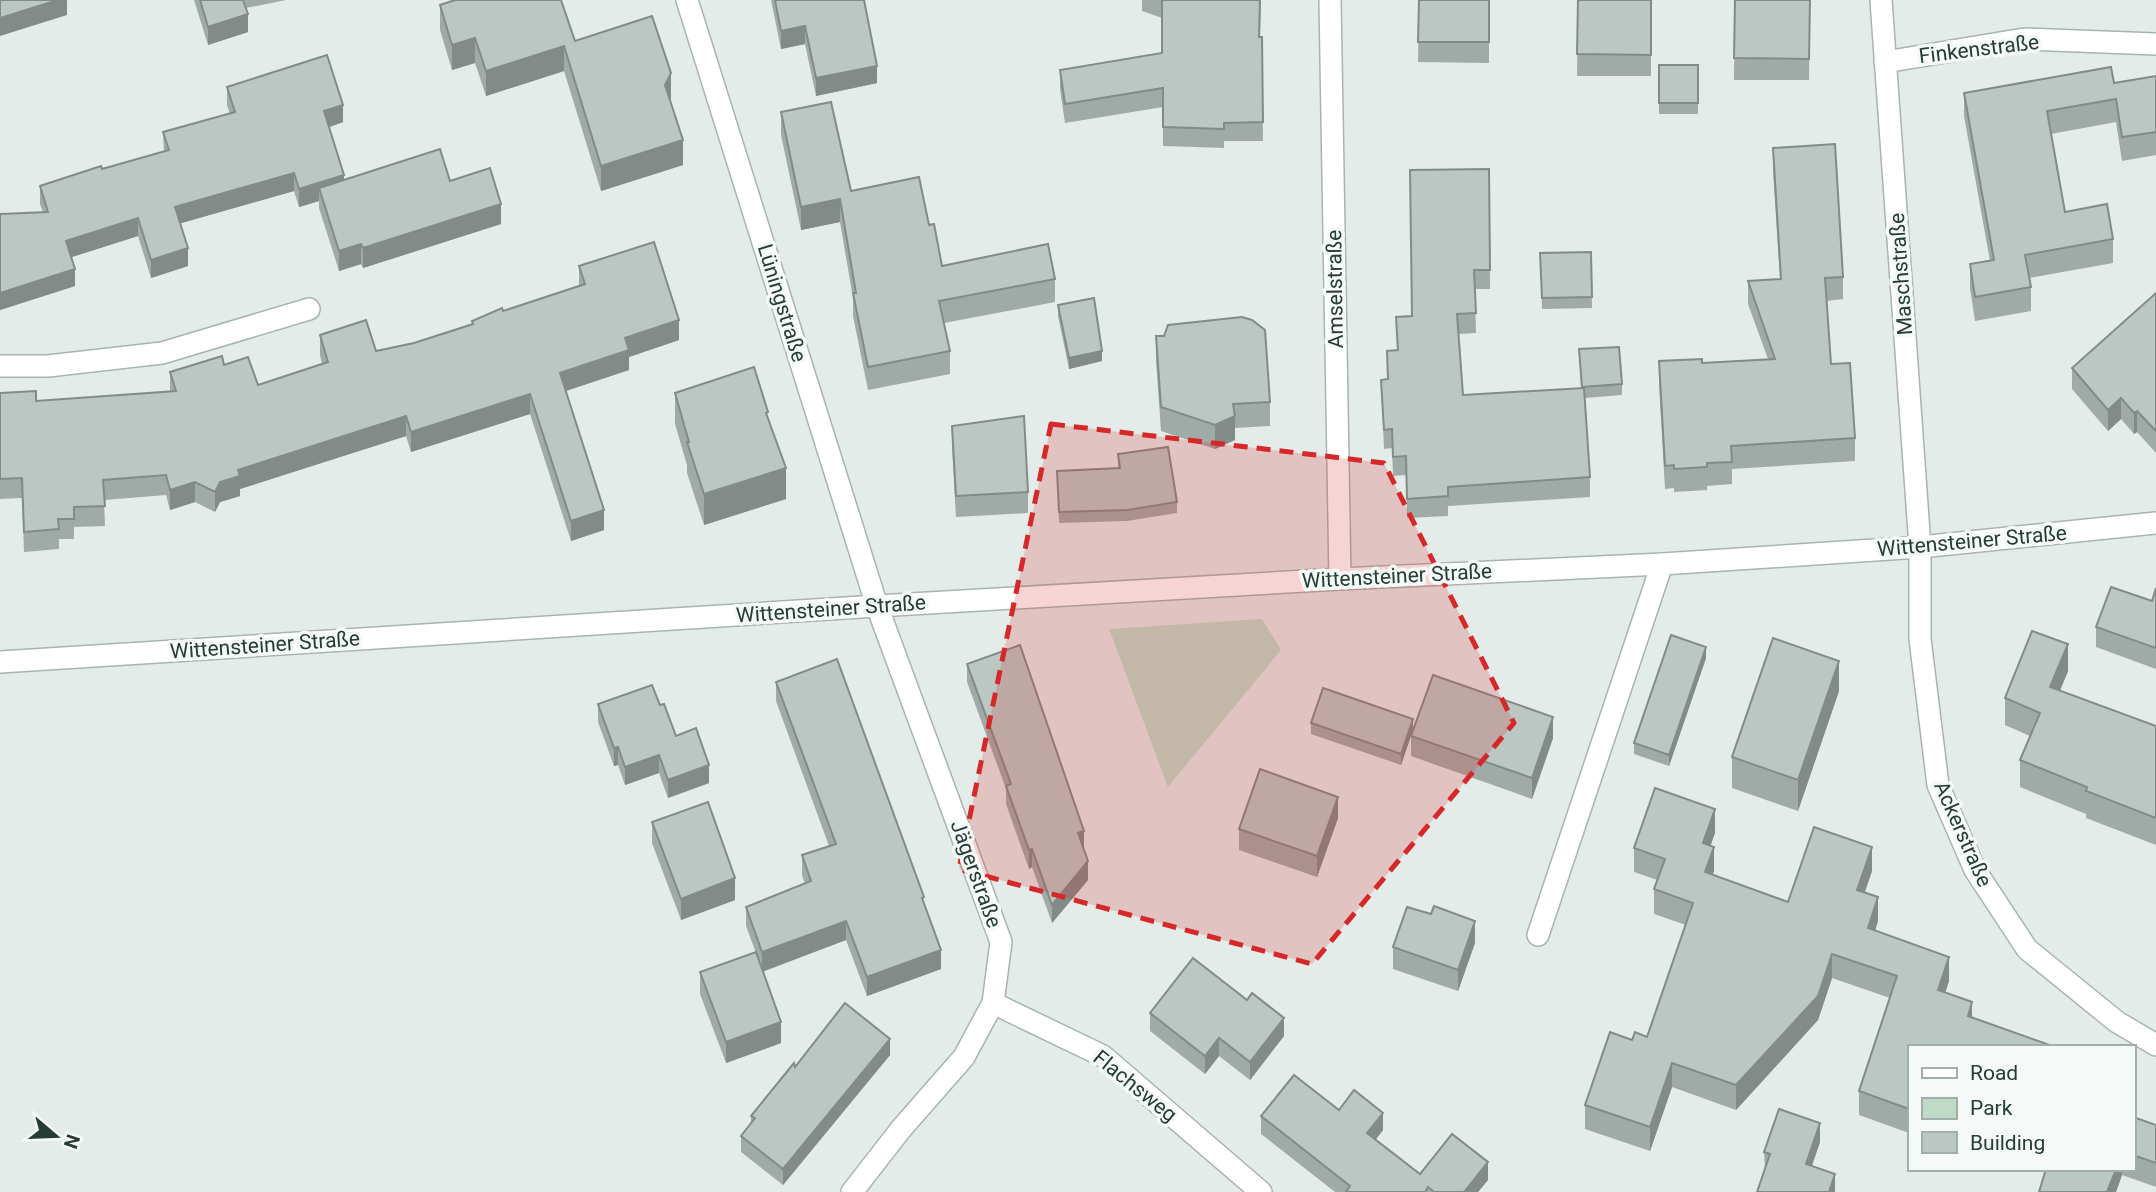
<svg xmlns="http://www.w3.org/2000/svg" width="2156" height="1192" viewBox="0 0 2156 1192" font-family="Roboto,sans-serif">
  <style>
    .green { fill: #bfdbc7 }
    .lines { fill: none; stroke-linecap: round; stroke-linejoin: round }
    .minor-casing { stroke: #a7b4b0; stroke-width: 24 }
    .minor { stroke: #fff; stroke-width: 21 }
    .wall { fill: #a0aba7 }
    .shaded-wall { fill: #828b88 }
    .building { fill: #bac7c2; stroke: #828b88; stroke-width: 2 }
    .marked { fill: #d62828; fill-opacity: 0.2; stroke: #d62828; stroke-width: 5; stroke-dasharray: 14 9; stroke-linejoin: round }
    .labels { text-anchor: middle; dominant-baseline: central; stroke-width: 7; stroke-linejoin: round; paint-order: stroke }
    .street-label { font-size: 21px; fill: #253d36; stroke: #f5f9f7 }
  </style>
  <rect width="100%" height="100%" fill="#e4ece9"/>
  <polygon class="green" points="1262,619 1281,650 1168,787 1109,629"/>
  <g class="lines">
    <g class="minor-casing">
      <g id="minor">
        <polyline points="687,0 877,606 1001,942 993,1003 964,1057 901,1129 852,1192"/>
        <polyline points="1330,0 1340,579"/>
        <polyline points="1881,0 1920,547 1920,639 1938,785 1975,870 2027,949 2117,1022 2156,1045"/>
        <polyline points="1885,62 2024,39 2156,44"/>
        <polyline points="0,366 48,366 162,353 309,309"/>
        <polyline points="0,662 877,606 1340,579 1662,564 1920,547 2156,523"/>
        <polyline points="1538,935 1662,564"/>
        <polyline points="993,1003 1103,1056 1261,1192"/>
      </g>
    </g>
    <use href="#minor" class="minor"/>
  </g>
  <g class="wall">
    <polygon points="194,0 286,0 246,8 248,32 208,45"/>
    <polygon points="771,0 864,0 877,83 816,96 805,44 781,49"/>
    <polygon points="1142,0 1261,0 1260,37 1262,37 1263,141 1224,141 1224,148 1163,146 1163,107 1065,123 1060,89 1060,70 1162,53 1162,18 1142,11"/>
    <polygon points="1419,0 1489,0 1489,63 1418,62"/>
    <polygon points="1578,0 1651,0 1651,76 1577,76"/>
    <polygon points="1735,0 1810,0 1809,80 1734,80"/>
    <polygon points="440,5 575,41 671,98 670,100 683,165 601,191 564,71 486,96 475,63 452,70 440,30"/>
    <rect x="1659" y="65" width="39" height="49"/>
    <polygon points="2156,76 2156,155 2122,161 2116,122 2051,134 2065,212 2113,239 2113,263 2029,278 2031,287 2031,311 1975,321 1970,288 1970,264 1990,261 1964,116 1964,93 2114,83"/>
    <polygon points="227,87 343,122 329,127 344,180 450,181 501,224 363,268 361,264 339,271 319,208 319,201 299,207 294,191 180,223 188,266 151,278 138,236 71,257 75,286 0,310 0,214 43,212 40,204 40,186 164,152 163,132 230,114 227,105"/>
    <polygon points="781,112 851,191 929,225 942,266 1055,279 1055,302 944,323 950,351 950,374 868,390 853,316 853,298 840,222 801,230 781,135"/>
    <polygon points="1773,148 1843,277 1843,299 1827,301 1831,364 1855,438 1855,461 1732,469 1732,484 1707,486 1707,490 1674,492 1674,488 1665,489 1659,384 1659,361 1702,363 1768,359 1748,304 1748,281 1780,279 1773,171"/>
    <polygon points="1489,169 1490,289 1475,289 1476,333 1458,334 1463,395 1581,388 1579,349 1622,384 1622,395 1585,398 1590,477 1590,497 1448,506 1448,516 1407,518 1406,475 1393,476 1392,448 1384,449 1381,380 1387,379 1387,351 1397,350 1396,317 1412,316"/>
    <polygon points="1591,252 1592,308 1542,309 1540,253"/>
    <polygon points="579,266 679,340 629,357 629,370 565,391 604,530 571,541 530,414 411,452 406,436 240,489 240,496 220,502 215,512 195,502 170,510 166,495 104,500 105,526 74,527 74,539 59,539 59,549 24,552 22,498 0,499 0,393 36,401 170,391 170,372 224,365 258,385 322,364 320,355 320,335 376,351 414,343 472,324 472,321 579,286"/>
    <polygon points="2156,293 2156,453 2137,432 2134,434 2121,419 2108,431 2072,389 2072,368"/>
    <polygon points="1058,305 1102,361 1069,369 1058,316"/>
    <polygon points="1156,336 1270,402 1270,426 1235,428 1235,440 1215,449 1161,431 1156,360"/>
    <polygon points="675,393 768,418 786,499 704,525 687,473 687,465 675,424"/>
    <polygon points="952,426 1028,492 1028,513 956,517 952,447"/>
    <polygon points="1118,454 1177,502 1177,513 1127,521 1059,523 1057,471 1118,468"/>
    <polygon points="2156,588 2156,669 2096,647 2096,627 2152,601"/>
    <polygon points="1706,658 1669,766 1634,754 1634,743"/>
    <polygon points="967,664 1084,849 1088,880 1052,923 1032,867 1029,869 1006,804 1006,789 967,682"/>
    <polygon points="2068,671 2060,691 2156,726 2156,845 2086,818 2086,814 2020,787 2020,760 2030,736 2005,725 2005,698"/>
    <polygon points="776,682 924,905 941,969 867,996 846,940 763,971 781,1043 726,1063 700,994 700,972 756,953 746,926 746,907 805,884 802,875 802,855 829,846 776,701"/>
    <polygon points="1839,691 1798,811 1732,788 1732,757"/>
    <polygon points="598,704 660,705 676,736 709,783 668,798 659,773 625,785 618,765 614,766 598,722"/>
    <polygon points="1311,723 1413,730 1553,738 1532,799 1411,756 1411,736 1401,765 1311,734"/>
    <polygon points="1338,818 1317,877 1239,850 1239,829"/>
    <polygon points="652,822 735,900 681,920 652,843"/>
    <polygon points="1715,833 1710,846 1714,871 1712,875 1788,902 1872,871 1865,892 1878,921 1875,931 1949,981 1909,1047 1909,1133 1859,1115 1859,1091 1890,998 1832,978 1818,1020 1736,1110 1672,1087 1650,1151 1585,1129 1585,1105 1632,1040 1647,1037 1686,925 1654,914 1654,889 1657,880 1634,872 1634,848"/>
    <polygon points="1475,943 1458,991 1393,969 1393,947"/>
    <polygon points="1150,1013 1284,1036 1250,1080 1219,1056 1205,1074 1150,1031"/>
    <polygon points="890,1055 783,1185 741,1152 741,1136 751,1123 751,1116 795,1067"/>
    <polygon points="1339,1110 1383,1130 1375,1140 1420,1174 1488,1180 1478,1192 1335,1192 1261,1134 1261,1116"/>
    <polygon points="2133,1112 2134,1117 2156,1125 2156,1187 2122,1175 2116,1192 2039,1192 2046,1169 2133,1169"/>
    <polygon points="1820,1142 1812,1166 1835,1192 1765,1170 1764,1152"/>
  </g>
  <g class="shaded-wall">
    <polygon points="58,0 67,0 67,15 0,36 0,18"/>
    <polygon points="248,14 248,32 208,45 208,27"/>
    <polygon points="805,26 805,44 781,49 781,31"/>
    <polygon points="475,38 475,63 452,70 452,45"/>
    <polygon points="564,46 564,71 486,96 486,71"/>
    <polygon points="877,66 877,83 816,96 816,78"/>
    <polygon points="671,73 671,98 665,110 665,85"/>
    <polygon points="343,105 343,122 324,129 324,111"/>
    <polygon points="683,140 683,165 601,191 601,166"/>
    <polygon points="294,173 294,191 175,225 175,207"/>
    <polygon points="344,175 344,193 319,188 319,201 299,207 299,189"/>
    <polygon points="840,199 840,222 801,230 801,207"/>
    <polygon points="501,204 501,224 363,268 363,248"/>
    <polygon points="138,218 138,236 66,259 66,241"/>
    <polygon points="361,244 361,264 339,271 339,251"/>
    <polygon points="188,248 188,266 151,278 151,260"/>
    <polygon points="75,269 75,286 0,310 0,293"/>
    <polygon points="679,320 679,340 629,357 629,370 560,393 560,373 625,338"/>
    <polygon points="1102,351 1102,361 1069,369 1069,358"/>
    <polygon points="530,394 530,414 411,452 411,432"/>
    <polygon points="2121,398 2121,419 2108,431 2108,410"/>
    <polygon points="2137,411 2137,432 2134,434 2134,413"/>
    <polygon points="406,416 406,436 240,489 240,496 220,502 215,512 215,492 220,482 238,470"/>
    <polygon points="1235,416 1235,440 1215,449 1215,425"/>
    <polygon points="786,468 786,499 704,525 704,494"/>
    <polygon points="195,482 195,502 170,510 170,490"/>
    <polygon points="604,510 604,530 571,541 571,521"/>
    <polygon points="2068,644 2068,671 2050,714 2050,687"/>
    <polygon points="1706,647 1706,658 1669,766 1669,755"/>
    <polygon points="1839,661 1839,691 1798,811 1798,780"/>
    <polygon points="1553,717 1553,738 1532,799 1532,778"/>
    <polygon points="1413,719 1413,730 1401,765 1401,754"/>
    <polygon points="618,747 618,765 614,766 614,748"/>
    <polygon points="659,755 659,773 625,785 625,767"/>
    <polygon points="709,765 709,783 668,798 668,780"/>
    <polygon points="1338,797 1338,818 1317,877 1317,856"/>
    <polygon points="1715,809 1715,833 1703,867 1703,843"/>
    <polygon points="1084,831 1084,849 1078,833"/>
    <polygon points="1714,847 1714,871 1705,897 1705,872"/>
    <polygon points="1872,847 1872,871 1857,914 1857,890"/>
    <polygon points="1032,849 1032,867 1029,869 1029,850"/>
    <polygon points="1088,861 1088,880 1052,923 1052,905"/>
    <polygon points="735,878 735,900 681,920 681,899"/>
    <polygon points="1878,897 1878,921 1868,952 1868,928"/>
    <polygon points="846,921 846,940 762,972 762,952"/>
    <polygon points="1475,921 1475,943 1458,991 1458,970"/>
    <polygon points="941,950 941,969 867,996 867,977"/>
    <polygon points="1832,954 1832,978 1818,1020 1736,1110 1736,1085"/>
    <polygon points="1949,957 1949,981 1938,1015 1938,990"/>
    <polygon points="1972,1002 1972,1027 1968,1016"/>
    <polygon points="1284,1018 1284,1036 1250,1080 1250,1062"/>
    <polygon points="781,1022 781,1043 726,1063 726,1042"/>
    <polygon points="1219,1038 1219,1056 1205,1074 1205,1056"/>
    <polygon points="890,1039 890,1055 783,1185 783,1169"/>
    <polygon points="1672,1063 1672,1087 1650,1151 1650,1127"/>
    <polygon points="1383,1113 1383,1130 1367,1151 1367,1133"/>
    <polygon points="1820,1123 1820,1142 1806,1182 1806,1164"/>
    <polygon points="1488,1162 1488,1180 1478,1192 1464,1192"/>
    <polygon points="2116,1169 2122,1169 2122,1175 2116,1192 2107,1192"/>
    <polygon points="1835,1174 1835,1192 1829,1192"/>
  </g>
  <g class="building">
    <polygon points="0,0 58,0 0,18"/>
    <polygon points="200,0 243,0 248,14 208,27"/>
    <polygon points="455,0 561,0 575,41 652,16 671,73 665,85 683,140 601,166 564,46 486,71 475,38 452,45 440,5"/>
    <polygon points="775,0 864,0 877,66 816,78 805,26 781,31"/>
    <polygon points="1162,0 1260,0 1259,37 1262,37 1263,122 1224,123 1224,129 1163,127 1163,88 1065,104 1060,70 1162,53"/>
    <polygon points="1419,0 1489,0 1489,42 1418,42"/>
    <polygon points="1578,0 1651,0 1651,55 1577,54"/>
    <polygon points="1735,0 1810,0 1809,59 1734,58"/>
    <polygon points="327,55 343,105 324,111 344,175 299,189 294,173 175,207 188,248 151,260 138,218 66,241 75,269 0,293 0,214 48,212 40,186 101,166 102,169 169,150 163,132 235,112 227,87"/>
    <rect x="1659" y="65" width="39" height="38"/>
    <polygon points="2111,67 2114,83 2156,76 2156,132 2122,137 2116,99 2047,111 2065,212 2107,204 2113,239 2025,255 2031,287 1975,297 1970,264 1994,260 1964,93"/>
    <polygon points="831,102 851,191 919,177 929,225 934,224 942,266 1048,244 1055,279 939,301 950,351 868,367 853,293 856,293 840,199 801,207 781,112"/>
    <polygon points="1835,144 1843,277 1825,278 1831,364 1850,363 1855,438 1731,446 1732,462 1707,463 1707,467 1674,469 1674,465 1665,466 1659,361 1702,359 1702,363 1775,359 1748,281 1781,279 1773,148"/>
    <polygon points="440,149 450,181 490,168 501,204 363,248 361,244 339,251 319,188"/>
    <polygon points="1489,169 1490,270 1474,270 1476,313 1457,314 1463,395 1584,388 1590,477 1448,487 1448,496 1407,499 1406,456 1393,457 1392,429 1384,430 1381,380 1388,379 1387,351 1398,350 1396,317 1412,316 1410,170"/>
    <polygon points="654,242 679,320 625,338 629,350 560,373 604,510 571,521 530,394 411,432 406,416 238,470 240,476 220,482 215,492 195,482 170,490 166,475 103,480 105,506 74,507 74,519 58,519 59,529 24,532 22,478 0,479 0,393 36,391 36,401 176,391 170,372 222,356 224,365 248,357 258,385 328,362 320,335 366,320 376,351 414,343 473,324 472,321 502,308 503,311 585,284 579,266"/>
    <polygon points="1591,252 1592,297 1542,298 1540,253"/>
    <polygon points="2156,293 2156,431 2137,411 2134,413 2121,398 2108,410 2072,368"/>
    <polygon points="1094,298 1102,351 1069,358 1058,305"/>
    <polygon points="1242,317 1252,320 1265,330 1270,402 1233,404 1235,416 1215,425 1161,407 1156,336 1164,336 1168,325"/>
    <polygon points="1619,347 1622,384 1582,387 1579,349"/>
    <polygon points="754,367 768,412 766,413 786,468 704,494 687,442 689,442 675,393"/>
    <polygon points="1024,416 1028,492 956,496 952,426"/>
    <polygon points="1168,447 1177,502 1127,510 1059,512 1057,471 1120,468 1118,454"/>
    <polygon points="2111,587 2152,601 2156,588 2156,648 2096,627"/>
    <polygon points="2032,631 2068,644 2050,687 2156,726 2156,818 2086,791 2087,787 2020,760 2040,713 2005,698"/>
    <polygon points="1671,635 1706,647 1669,755 1634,743"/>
    <polygon points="1773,638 1839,661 1798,780 1732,757"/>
    <polygon points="1020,645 1084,831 1078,833 1088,861 1052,905 1032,849 1029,850 1006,786 1011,784 967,664"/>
    <polygon points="837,659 924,897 922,898 941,950 867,977 846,921 762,952 746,907 811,881 802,855 836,844 776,682"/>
    <polygon points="1433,675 1553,717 1532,778 1411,736"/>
    <polygon points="652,685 660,705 664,704 676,736 696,728 709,765 668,780 659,755 625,767 618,747 614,748 598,704"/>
    <polygon points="1323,688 1413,719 1401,754 1311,723"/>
    <polygon points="1260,769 1338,797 1317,856 1239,829"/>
    <polygon points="1655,788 1715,809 1703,843 1714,847 1705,872 1788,902 1814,827 1872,847 1857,890 1878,897 1868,928 1949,957 1938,990 1972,1002 1968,1016 2055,1047 1909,1047 1909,1109 1859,1091 1897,976 1832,954 1818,996 1736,1085 1672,1063 1650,1127 1585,1105 1610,1032 1632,1040 1635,1032 1647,1037 1693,903 1654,889 1665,859 1634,848"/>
    <polygon points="708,802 735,878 681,899 652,822"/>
    <polygon points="1434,906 1475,921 1458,970 1393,947 1407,907 1431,914"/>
    <polygon points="756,952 781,1022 726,1042 700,972"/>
    <polygon points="1193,958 1247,1000 1252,993 1284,1018 1250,1062 1219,1038 1205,1056 1150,1013"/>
    <polygon points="845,1003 890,1039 783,1169 741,1136 755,1118 751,1116 794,1063 795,1067"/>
    <polygon points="1294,1075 1339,1110 1354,1090 1383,1113 1367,1133 1420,1174 1452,1134 1488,1162 1464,1192 1434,1192 1428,1187 1425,1192 1346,1192 1350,1186 1261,1116"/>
    <polygon points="1779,1109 1820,1123 1806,1164 1835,1174 1829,1192 1757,1192 1770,1154 1764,1152"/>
    <polygon points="2133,1117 2156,1125 2156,1163 2133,1155"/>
    <polygon points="2046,1169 2116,1169 2107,1192 2039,1192"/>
  </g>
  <path class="marked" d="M1051 424 1384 463 1514 723 1312 964 959 869Z"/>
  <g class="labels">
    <g class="street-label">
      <text transform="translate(1979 49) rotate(-7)">Finkenstraße</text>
      <text transform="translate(1901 274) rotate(-94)">Maschstraße</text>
      <text transform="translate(1335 289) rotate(-91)">Amselstraße</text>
      <text transform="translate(782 303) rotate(73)">Lüningstraße</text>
      <text transform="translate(1972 541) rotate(-5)">Wittensteiner Straße</text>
      <text transform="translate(1397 576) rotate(-3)">Wittensteiner Straße</text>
      <text transform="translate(831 609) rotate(-4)">Wittensteiner Straße</text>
      <text transform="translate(265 645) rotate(-4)">Wittensteiner Straße</text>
      <text transform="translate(1963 834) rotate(66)">Ackerstraße</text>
      <text transform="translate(976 874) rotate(70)">Jägerstraße</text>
      <text transform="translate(1135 1086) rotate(39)">Flachsweg</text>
    </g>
  </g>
  <rect x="1908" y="1045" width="228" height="126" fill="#f5f9f7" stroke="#a2aeaa" stroke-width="2"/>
  <rect x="1922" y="1068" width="35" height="10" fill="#ffffff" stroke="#a2aeaa" stroke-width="2"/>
  <text x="1970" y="1080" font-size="21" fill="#253d36">Road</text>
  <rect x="1922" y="1098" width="35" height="21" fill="#bfdbc7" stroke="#a2aeaa" stroke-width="2"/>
  <text x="1970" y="1115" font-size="21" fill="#253d36">Park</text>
  <rect x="1922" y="1132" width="35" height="21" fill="#bac7c2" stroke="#a2aeaa" stroke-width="2"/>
  <text x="1970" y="1150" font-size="21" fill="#253d36">Building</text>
  <g transform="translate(56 1136) rotate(109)" stroke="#f5f9f7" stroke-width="5" paint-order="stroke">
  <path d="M0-5L12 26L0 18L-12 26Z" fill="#253d36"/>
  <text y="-10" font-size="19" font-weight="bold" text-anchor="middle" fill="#253d36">N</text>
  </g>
</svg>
